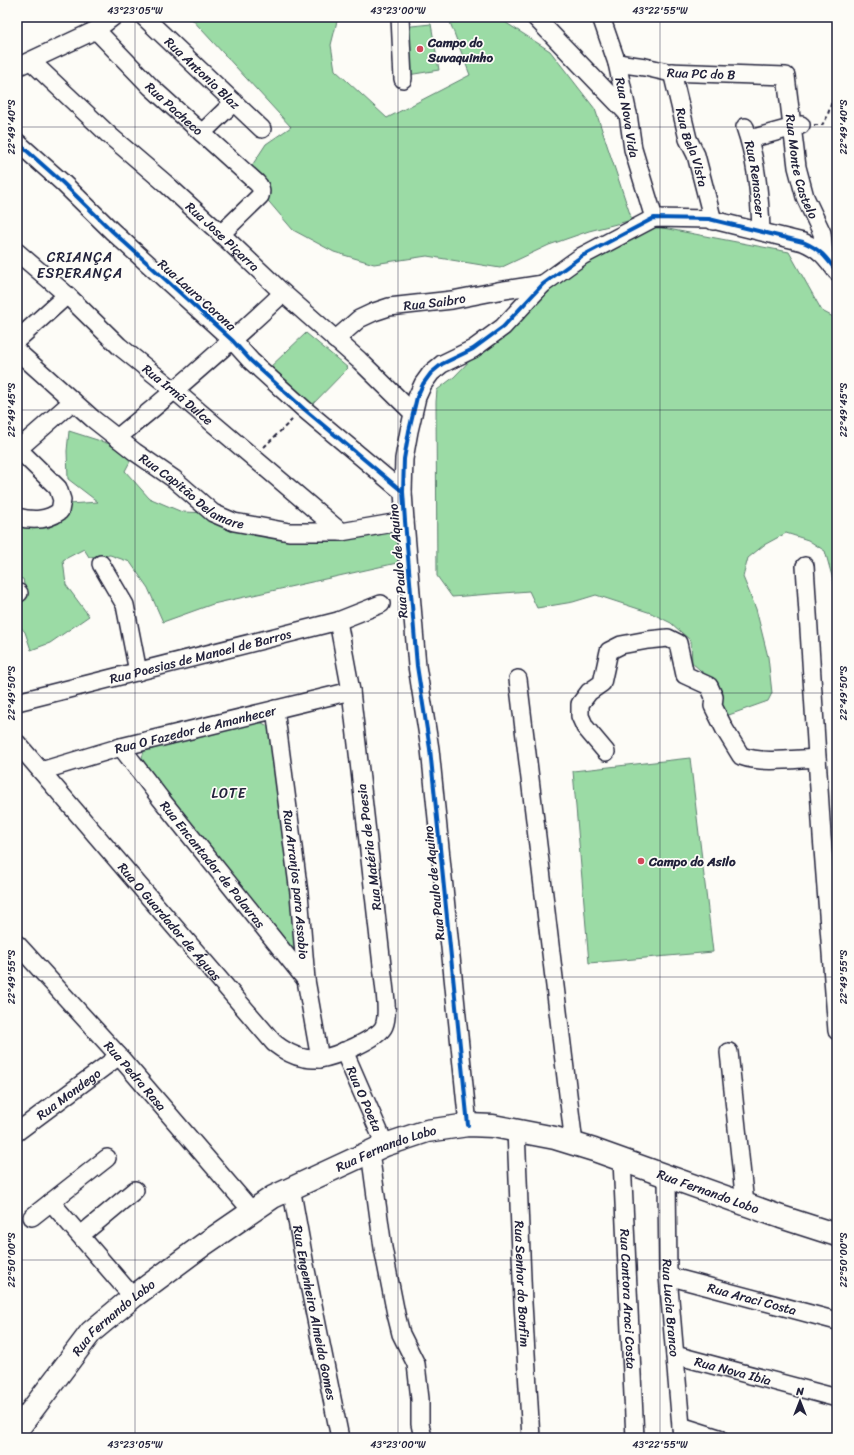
<svg xmlns="http://www.w3.org/2000/svg" width="854" height="1455" viewBox="0 0 854 1455" font-family="Sriracha,sans-serif">
  <style>
    .green { fill: #9bdba5; stroke: #5e7e70 }
    .lines { fill: none; stroke-linecap: round; stroke-linejoin: round }
    .minor-casing { stroke: #22223b; stroke-width: 20 }
    .major-casing { stroke: #22223b; stroke-width: 25 }
    .path { stroke: #22223b; stroke-width: 2; stroke-dasharray: 4 3; stroke-linecap: butt }
    .minor { stroke: #fdfcf7; stroke-width: 17 }
    .major { stroke: #fdfcf7; stroke-width: 22 }
    .cycleway-casing { stroke: #fdfcf7; stroke-width: 6 }
    .cycleway { stroke: #0057b8; stroke-width: 4 }
    .ticks { fill: none; stroke: #22223b; stroke-width: 1; stroke-opacity: 0.45 }
    .poi-dot { fill: #d1495b; stroke: #fdfcf7; stroke-width: 1.5 }
    .labels { text-anchor: middle; dominant-baseline: central; stroke-width: 3.5; stroke-linejoin: round; paint-order: stroke }
    .poi-label { font-size: 13px; font-weight: bold; fill: #22223b; stroke: #fdfcf7; text-anchor: start }
    .street-label { font-size: 13px; fill: #22223b; stroke: #fdfcf7 }
    .neighbourhood-label { font-size: 14px; letter-spacing: 1px; fill: #22223b; stroke: #fdfcf7 }
    .neatline { fill: none; stroke: #22223b; stroke-width: 1.5 }
    .ticks-label { font-size: 10px; text-anchor: middle; fill: #22223b }
  </style>
  <rect width="100%" height="100%" fill="#fdfcf7"/>
  <filter id="ink" filterUnits="userSpaceOnUse"><feTurbulence type="fractalNoise" baseFrequency=".025" numOctaves="2"/><feDisplacementMap in="SourceGraphic" scale="8" xChannelSelector="R" yChannelSelector="G"/><feConvolveMatrix kernelMatrix="1 2 1 2 8 2 1 2 1" color-interpolation-filters="sRGB"/></filter>
  <g filter="url(#ink)">
    <g class="green">
      <polygon points="190,17 338,17 331,45 335,70 387,118 470,75 448,17 497,17 550,51 595,109 632,220 589,231 549,245 500,268 427,256 374,264 334,252 293,230 264,196 251,167 266,144 291,127"/>
      <polygon points="431,24 439,70 408,75 402,27"/>
      <polygon points="642,224 789,252 822,311 837,319 837,594 825,551 808,540 786,533 764,545 748,558 743,577 756,609 768,657 772,693 768,701 726,716 715,683 692,663 691,641 671,623 651,613 596,595 573,602 537,608 529,591 452,597 437,576 436,402 437,390 454,377 532,296"/>
      <polygon points="306,333 348,368 308,409 267,370"/>
      <polygon points="69,431 135,452 125,471 149,498 182,512 213,513 289,532 386,525 402,540 397,563 213,604 163,622 148,588 130,562 110,555 89,557 84,549 63,560 66,585 89,616 50,643 31,650 25,632 17,623 17,596 26,595 23,579 17,578 17,526 49,528 69,504 98,502 68,479 67,451"/>
      <polygon points="258,721 270,727 298,948 290,950 141,761 144,751"/>
      <polygon points="690,758 713,952 589,963 573,771"/>
    </g>
    <g class="lines">
      <g class="minor-casing">
        <g id="minor">
          <path id="s1" d="M144 17 262 129"/>
          <polyline points="400,17 403,79"/>
          <polyline points="535,17 628,114"/>
          <path id="s2" d="M601 17 617 63 628 114 633 149 654 218"/>
          <path id="s3" d="M96 30 151 87 257 183C261 187 262 190 260 196L221 234"/>
          <path id="s4" d="M31 61 109 135 165 183 221 234 283 293 359 360 413 413"/>
          <path id="s5" d="M617 63 645 67 667 72 786 76 797 167 805 197 822 233 824 254"/>
          <polyline points="17,67 96,30 113,17"/>
          <path id="s6" d="M672 72 688 139 696 155 713 221"/>
          <path id="s7" d="M745 127C757 161 760 197 761 231"/>
          <polyline points="202,133 234,102"/>
          <polyline points="750,139 801,125"/>
          <polyline points="17,142 63,183 112,231 233,341 251,361 304,409 403,492"/>
          <path id="s8" d="M17 252 67 295 119 346 175 391 341 532"/>
          <polyline points="17,340 67,295"/>
          <path id="s9" d="M335 340 359 319 374 312 389 307 452 300 498 291 543 284"/>
          <path id="s10" d="M17 351 93 419 135 452 174 479 213 513 234 522 289 532H341L405 521"/>
          <path d="M117 438C174 392 229 344 283 293"/>
          <path d="M17 448 58 488 62 500 60 511C47 521 33 521 17 517"/>
          <polyline points="17,450 73,401"/>
          <polyline points="101,564 125,605 138,672"/>
          <polyline points="805,566 822,836 837,1031"/>
          <polyline points="17,593 19,593"/>
          <polyline points="518,679 574,1144"/>
          <path id="s11" d="M17 702 338 621 381 604"/>
          <path id="s12" d="M275 709 299 893 306 980 320 1059"/>
          <path id="s13" d="M17 743 274 1043C283 1050 292 1056 304 1058 308 1059 315 1059 319 1059 334 1057 379 1039 384 1026 388 1016 386 1002 385 992L351 691 338 621"/>
          <path id="s14" d="M121 747 160 798 306 980"/>
          <path d="M606 752 585 727 580 716V704L589 692 602 683 609 651 621 645 648 640 668 638 678 643 685 675 709 686 714 697 713 706 725 730 741 756C763 764 794 759 817 758"/>
          <path id="s15" d="M41 771 121 747 351 691"/>
          <path id="s16" d="M17 944 119 1056 251 1210"/>
          <path id="s17" d="M344 1051 385 1145"/>
          <polyline points="729,1052 745,1204"/>
          <path d="M468 1125 430 749 417 666 405 521 403 492 404 459 409 431 417 397 423 384 431 373 442 364 473 349 503 327 543 284 582 256 654 218 709 219 803 242C820 249 826 257 837 272"/>
          <path id="s18" d="M516 1130 523 1303 531 1438"/>
          <path id="s19" d="M17 1132 119 1056"/>
          <polyline points="370,1152 383,1248 396,1314 401,1334 416,1364 420,1399 420,1424 423,1438"/>
          <path id="s20" d="M622 1160 635 1438"/>
          <path id="s21" d="M667 1176 668 1276 682 1438"/>
          <path id="s22" d="M291 1187 305 1265 340 1438"/>
          <polyline points="51,1202 133,1297"/>
          <polyline points="32,1217 107,1158"/>
          <polyline points="81,1235 135,1190"/>
          <path id="s23" d="M668 1276 837 1321"/>
          <path id="s24" d="M675 1355 837 1398"/>
          <polyline points="681,1426 719,1438"/>
        </g>
      </g>
      <g class="major-casing">
        <g id="major">
          <path id="s25" d="M17 1430 91 1332 133 1297 203 1245 273 1197 385 1145 427 1131 468 1125 493 1126 555 1138 594 1150 781 1217 837 1235"/>
        </g>
      </g>
      <g class="path">
        <polyline points="814,125 822,125 827,117 837,86"/>
        <polyline points="264,447 294,418"/>
      </g>
      <use href="#minor" class="minor"/>
      <use href="#major" class="major"/>
      <g class="cycleway-casing">
        <g id="cycleway">
          <polyline points="17,142 63,183 112,231 233,341 251,361 304,409 403,492"/>
          <path d="M468 1125 430 749 417 666 405 521 403 492 404 459 409 431 417 397 423 384 431 373 442 364 473 349 503 327 543 284 582 256 654 218 709 219 803 242C820 249 826 257 837 272"/>
        </g>
      </g>
      <use href="#cycleway" class="cycleway"/>
    </g>
  </g>
  <path class="ticks" d="M135 17V1438M398 17V1438M660 17V1438M17 127H837M17 410H837M17 693H837M17 977H837M17 1260H837"/>
  <g class="poi-dot">
    <circle cx="420" cy="49" r="4"/>
    <circle cx="641" cy="861" r="4"/>
  </g>
  <g class="labels">
    <g class="poi-label">
      <text x="428" y="42">Campo do<tspan x="428" dy="15">Suvaquinho</tspan></text>
      <text x="649" y="861">Campo do Asilo</text>
    </g>
    <g class="street-label">
      <text stroke="none"><textPath href="#s1" startOffset="81">Rua Antonio Blaz</textPath></text>
      <text stroke="none"><textPath href="#s5" startOffset="85">Rua PC do B</textPath></text>
      <text stroke="none"><textPath href="#s3" startOffset="111">Rua Pacheco</textPath></text>
      <text stroke="none"><textPath href="#s2" startOffset="104">Rua Nova Vida</textPath></text>
      <text stroke="none"><textPath href="#s6" startOffset="78">Rua Bela Vista</textPath></text>
      <text stroke="none"><textPath href="#s5" startOffset="262">Rua Monte Castelo</textPath></text>
      <text stroke="none"><textPath href="#s7" startOffset="53">Rua Renascer</textPath></text>
      <text stroke="none"><textPath href="#s4" startOffset="260">Rua Jose Piçarra</textPath></text>
      <text transform="translate(197 295) rotate(42)">Rua Lauro Corona</text>
      <text stroke="none"><textPath href="#s9" startOffset="110">Rua Saibro</textPath></text>
      <text stroke="none"><textPath href="#s8" startOffset="215">Rua Irmã Dulce</textPath></text>
      <text stroke="none"><textPath href="#s10" startOffset="225">Rua Capitão Delamare</textPath></text>
      <text transform="translate(398 561) rotate(-95)">Rua Paulo de Aquino</text>
      <text stroke="none"><textPath href="#s11" startOffset="189">Rua Poesias de Manoel de Barros</textPath></text>
      <text stroke="none"><textPath href="#s15" startOffset="160">Rua O Fazedor de Amanhecer</textPath></text>
      <text transform="translate(369 847) rotate(-97)">Rua Matéria de Poesia</text>
      <text stroke="none"><textPath href="#s14" startOffset="149">Rua Encantador de Palavras</textPath></text>
      <text transform="translate(434 883) rotate(-96)">Rua Paulo de Aquino</text>
      <text stroke="none"><textPath href="#s12" startOffset="177">Rua Arranjos para Assobio</textPath></text>
      <text stroke="none"><textPath href="#s13" startOffset="235">Rua O Guardador de Águas</textPath></text>
      <text stroke="none"><textPath href="#s16" startOffset="177">Rua Pedra Rasa</textPath></text>
      <text stroke="none"><textPath href="#s19" startOffset="64">Rua Mondego</textPath></text>
      <text stroke="none"><textPath href="#s17" startOffset="52">Rua O Poeta</textPath></text>
      <text stroke="none"><textPath href="#s25" startOffset="473">Rua Fernando Lobo</textPath></text>
      <text stroke="none"><textPath href="#s25" startOffset="809">Rua Fernando Lobo</textPath></text>
      <text stroke="none"><textPath href="#s18" startOffset="154">Rua Senhor do Bonfim</textPath></text>
      <text stroke="none"><textPath href="#s23" startOffset="87">Rua Araci Costa</textPath></text>
      <text stroke="none"><textPath href="#s20" startOffset="139">Rua Cantora Araci Costa</textPath></text>
      <text stroke="none"><textPath href="#s21" startOffset="132">Rua Lucia Branco</textPath></text>
      <text stroke="none"><textPath href="#s22" startOffset="128">Rua Engenheiro Almeida Gomes</textPath></text>
      <text stroke="none"><textPath href="#s25" startOffset="149">Rua Fernando Lobo</textPath></text>
      <text stroke="none"><textPath href="#s24" startOffset="60">Rua Nova Ibia</textPath></text>
    </g>
    <g class="neighbourhood-label">
      <text x="80" y="257">CRIANÇA<tspan x="80" dy="16">ESPERANÇA</tspan></text>
      <text x="229" y="793">LOTE</text>
    </g>
  </g>
  <rect width="854" height="1455" fill="none" stroke="#fdfcf7" stroke-width="44"/>
  <g transform="translate(800 1401)" stroke="#fdfcf7" stroke-width="3" paint-order="stroke">
  <path d="M0-3L7 15L0 10L-7 15Z" fill="#22223b"/>
  <text y="-6" font-size="11" font-weight="bold" text-anchor="middle" fill="#22223b">N</text>
  </g>
  <rect x="22" y="22" width="810" height="1411" class="neatline"/>
  <g class="ticks-label">
    <text x="135" y="14">43°23'05"W</text>
    <text x="398" y="14">43°23'00"W</text>
    <text x="660" y="14">43°22'55"W</text>
    <text transform="translate(11 127) rotate(-90)" y="4">22°49'40"S</text>
    <text transform="translate(843 127) rotate(-90)" y="4">22°49'40"S</text>
    <text transform="translate(11 410) rotate(-90)" y="4">22°49'45"S</text>
    <text transform="translate(843 410) rotate(-90)" y="4">22°49'45"S</text>
    <text transform="translate(11 693) rotate(-90)" y="4">22°49'50"S</text>
    <text transform="translate(843 693) rotate(-90)" y="4">22°49'50"S</text>
    <text transform="translate(11 977) rotate(-90)" y="4">22°49'55"S</text>
    <text transform="translate(843 977) rotate(-90)" y="4">22°49'55"S</text>
    <text transform="translate(11 1260) rotate(-90)" y="4">22°50'00"S</text>
    <text transform="translate(843 1260) rotate(-90)" y="4">22°50'00"S</text>
    <text x="135" y="1448">43°23'05"W</text>
    <text x="398" y="1448">43°23'00"W</text>
    <text x="660" y="1448">43°22'55"W</text>
  </g>
</svg>
